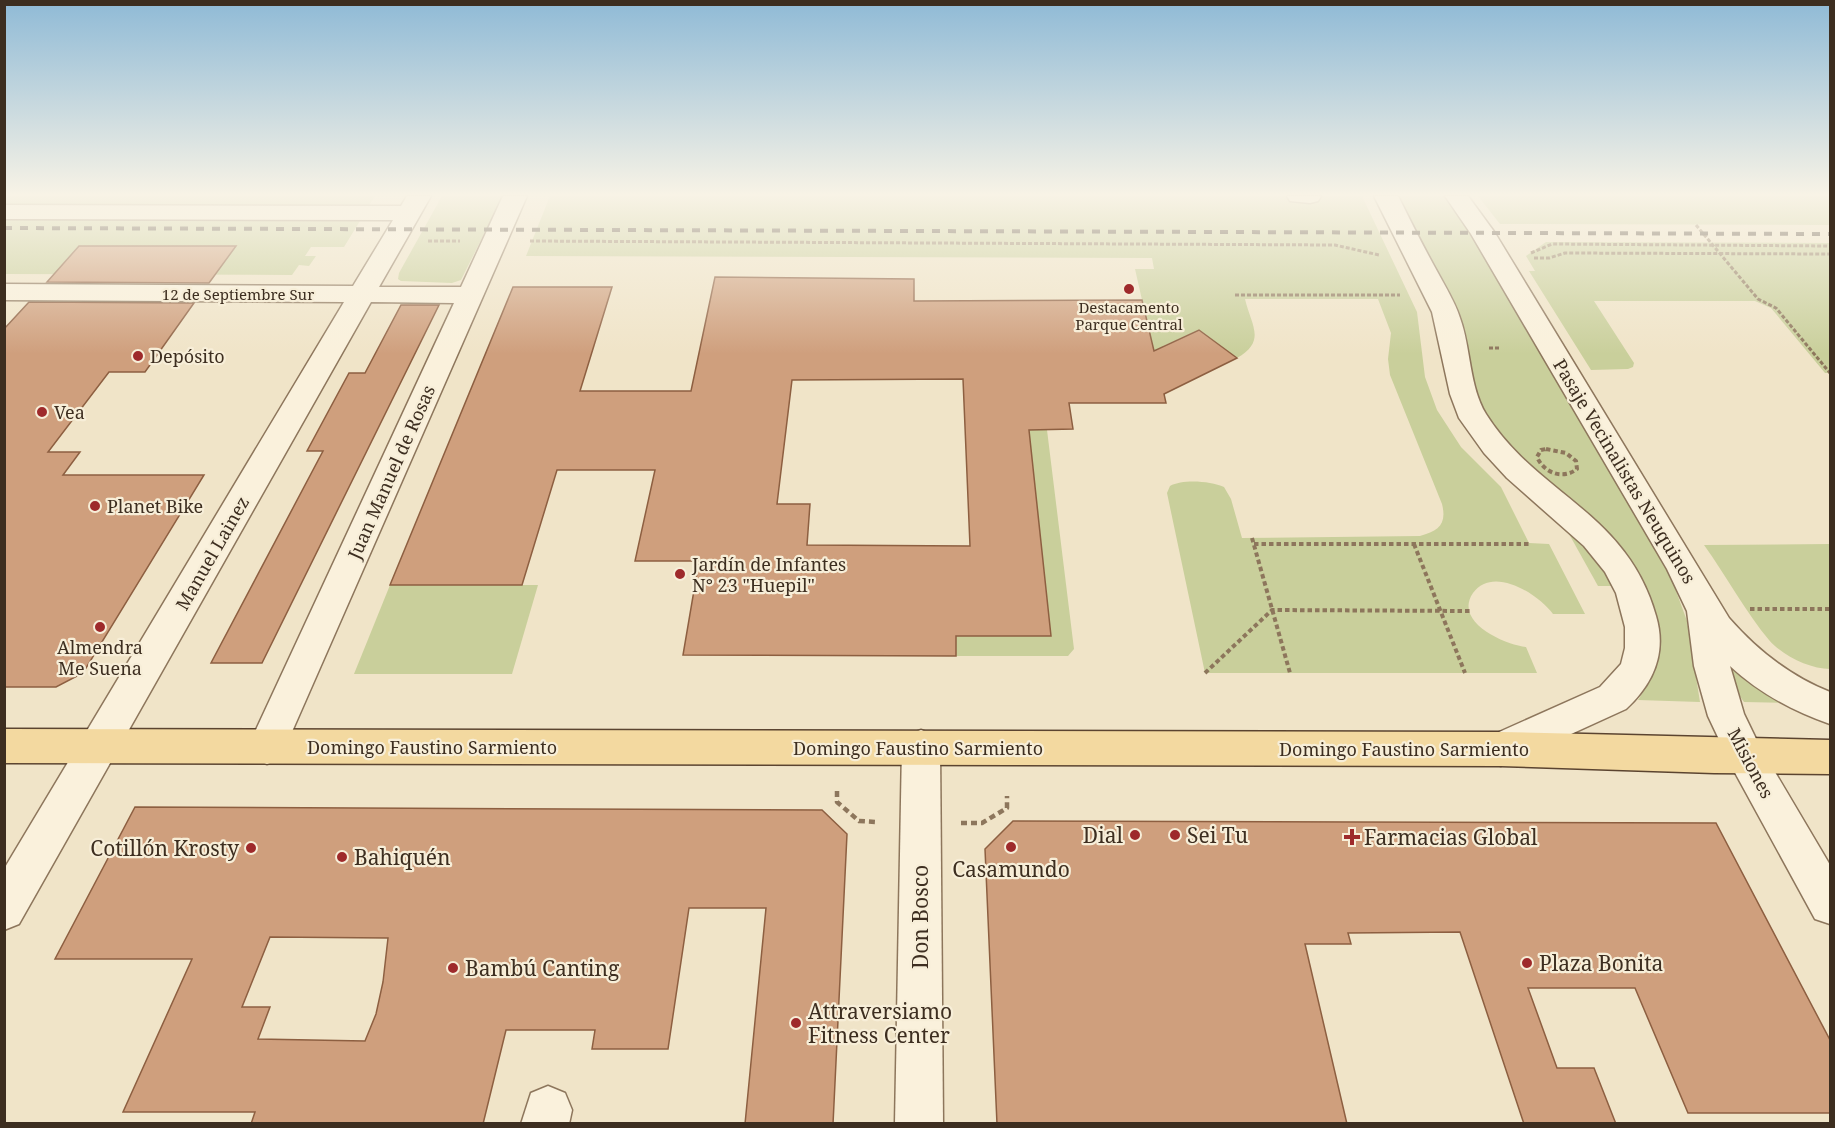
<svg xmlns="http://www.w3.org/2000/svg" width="1835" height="1128" viewBox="0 0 1835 1128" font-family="'Noto Serif',serif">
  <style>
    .green { fill: #c9cf9b }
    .building { fill: #cf9f7d; stroke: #8d5f41; stroke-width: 1.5; fill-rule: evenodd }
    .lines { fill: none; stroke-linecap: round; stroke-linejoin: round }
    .minor-casing { stroke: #8d765c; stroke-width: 3 }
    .major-casing { stroke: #5b4430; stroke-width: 3 }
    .path-far2 { stroke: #8d765c; stroke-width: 3; stroke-dasharray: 4 2; stroke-linecap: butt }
    .path-far1 { stroke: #8d765c; stroke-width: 4; stroke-dasharray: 4.5 3; stroke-linecap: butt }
    .path { stroke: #8d765c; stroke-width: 4.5; stroke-dasharray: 6 4; stroke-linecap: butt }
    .minor { fill: #faf1dc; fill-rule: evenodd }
    .major { fill: #f3d9a0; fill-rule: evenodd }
    .rail { stroke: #3d2e20; stroke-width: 4; stroke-dasharray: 8 8; stroke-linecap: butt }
    .poi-dot { fill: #9e2a2b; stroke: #f7eed8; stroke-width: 2 }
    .labels { text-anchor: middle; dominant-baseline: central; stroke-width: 4.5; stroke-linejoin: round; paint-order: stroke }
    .far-street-label { font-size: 15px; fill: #3d2e20; stroke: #f7eed8 }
    .far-poi-label { font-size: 15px; fill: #3d2e20; stroke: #f7eed8 }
    .poi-label { font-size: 18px; fill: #3d2e20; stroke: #f7eed8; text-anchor: start }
    .street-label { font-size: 18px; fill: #3d2e20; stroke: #f7eed8 }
    .near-poi-label { font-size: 21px; fill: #3d2e20; stroke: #f7eed8; text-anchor: start }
    .near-street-label { font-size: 21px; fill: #3d2e20; stroke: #f7eed8 }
  </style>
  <rect width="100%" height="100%" fill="#f0e4c8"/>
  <g class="green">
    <polygon points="5,196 375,196 366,210 5,208"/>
    <polygon points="442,196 503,196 461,280 452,283 401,281 398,279 399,273"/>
    <path d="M550 196H1362L1417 312 1425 377 1437 410 1461 447 1501 487 1529 543 1549 544 1585 614H1553C1538 594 1493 565 1473 593 1453 622 1505 645 1526 647L1537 673H1205L1167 493 1170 486C1183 479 1210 481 1224 487L1231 499 1242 538 1420 536C1439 531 1447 524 1442 504L1390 375 1388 359 1391 333 1378 299H1245C1251 325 1267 341 1237 358L1199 330 1163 346 1167 360 1157 366 1135 269H1154L1152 258 526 256Z"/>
    <path d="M1393 196H1447L1457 207 1668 569 1687 621 1700 702 1638 700C1652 680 1658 662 1659 637L1527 467 1483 415Z"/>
    <polygon points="1478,196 1830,196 1830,225 1500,224"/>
    <polygon points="5,215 363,216 344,247 311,247 305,256 316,256 309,266 299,265 292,275 5,274"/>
    <polygon points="1546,242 1830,243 1830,373 1825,373 1771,308 1755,301 1594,301 1634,363 1633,367 1628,369 1591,370 1529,271 1535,271 1526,256"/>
    <polygon points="1029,430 1047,430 1074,649 1068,656 956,656 956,636 1051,635"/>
    <polygon points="1559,516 1617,586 1598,586"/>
    <path d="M1830 544V669C1810 669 1783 656 1769 640 1747 614 1725 574 1704 545Z"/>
    <polygon points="390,585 538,585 512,674 354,674"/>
    <polygon points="1725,664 1734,666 1794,703 1744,702 1736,691"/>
  </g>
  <g class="building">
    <polygon points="79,246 236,246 209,283 47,282"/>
    <path d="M715 277 914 279V301L1142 300 1154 351 1199 330 1237 358 1164 394 1166 403H1069L1073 429 1029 430 1051 636H956V656L683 655 699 561H635L655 470H557L522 585H390L513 287H612L580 391H691ZM963 379 970 546 807 545 810 504H777L792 380Z"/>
    <polygon points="29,302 194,303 145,372 109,372 48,452 80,452 63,475 204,475 83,673 56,687 4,687 4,329"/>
    <polygon points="401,305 439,305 262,663 211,663 323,451 307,451 349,373 365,373"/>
    <path d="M135 807 822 810 847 834 833 1124H745L766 908H689L668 1049H592L595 1030H506L483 1124H251L255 1112H123L192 959H55ZM270 937 388 938 383 982 376 1014 365 1041 258 1039 270 1007H242Z"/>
    <polygon points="1013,821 1716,823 1830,1040 1830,1113 1688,1113 1635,988 1528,988 1557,1068 1594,1068 1616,1124 1524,1124 1460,932 1348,933 1351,944 1305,944 1347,1124 997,1124 985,849"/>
  </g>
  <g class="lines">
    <g class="minor-casing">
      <g id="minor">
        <polygon points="407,196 431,196 379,287 461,287 503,196 527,196 280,759 267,764 254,759 248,747 454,303 371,302 19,924 4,930 4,869 344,302 4,300 4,284 353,286 393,220 4,219 4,205 401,206"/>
        <polygon points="1287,196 1321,196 1318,201 1310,203 1290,201"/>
        <path d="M1374 196H1398C1411 222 1424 248 1438 273 1446 288 1455 302 1460 318 1471 348 1469 386 1486 414 1537 495 1627 512 1656 616 1667 653 1653 684 1626 709L1501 766 1488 761 1482 749 1488 737 1600 687 1621 664 1625 648V627L1616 593 1605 572 1584 546 1507 478 1484 453 1459 418 1450 394 1432 312Z"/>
        <path d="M1445 196H1468L1495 233 1729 618C1757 650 1790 676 1830 692V724C1793 711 1759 693 1730 666L1744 714 1759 745 1830 865V924L1815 919 1733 769 1708 716 1694 666 1687 611 1667 569 1471 234Z"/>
        <polygon points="921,730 934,735 940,747 943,1124 895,1124 902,747 908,735"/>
        <polygon points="548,1086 565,1093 572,1110 569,1124 521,1124 531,1093"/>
      </g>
    </g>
    <g class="major-casing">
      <polygon id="major" points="4,729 1501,732 1830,740 1830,774 1714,773 1501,766 4,763"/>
    </g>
    <g class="path-far2">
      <polyline points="1696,225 1758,299 1776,308 1830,373"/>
      <polyline points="428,241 460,241"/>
      <polyline points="530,241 1335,245 1379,255"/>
      <polyline points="1531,253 1552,244 1830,246"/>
      <polyline points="1534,258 1549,258 1565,253 1830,254"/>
      <polyline points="1235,295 1400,295"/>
      <polyline points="1489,348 1501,348"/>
    </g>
    <g class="path-far1">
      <path d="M1546 449 1566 453 1576 461 1577 469C1563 480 1544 473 1537 457L1541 450Z"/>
      <polyline points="1252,538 1290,673"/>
      <polyline points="1254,544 1529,544"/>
      <polyline points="1414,544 1465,673"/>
      <polyline points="1750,609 1830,609"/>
      <polyline points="1205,673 1272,610 1470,611"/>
    </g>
    <g class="path">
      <polyline points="837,791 837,802 859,821 876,822"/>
      <polyline points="961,823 982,823 1007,808 1007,796"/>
    </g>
    <use href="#minor" class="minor"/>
    <use href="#major" class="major"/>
    <polyline class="rail" points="4,228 1830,234"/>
  </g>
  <linearGradient id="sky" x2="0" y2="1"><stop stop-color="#8fbad6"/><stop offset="0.55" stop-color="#f8f3e6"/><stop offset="1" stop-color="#f8f3e6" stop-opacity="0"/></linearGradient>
  <rect width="1835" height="354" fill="url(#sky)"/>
  <g class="poi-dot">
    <circle cx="1129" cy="289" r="6"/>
    <circle cx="138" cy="356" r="6"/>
    <circle cx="42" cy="412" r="6"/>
    <circle cx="95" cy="506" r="6"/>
    <circle cx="680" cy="574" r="6"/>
    <circle cx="100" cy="627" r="6"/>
    <circle cx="1135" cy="835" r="6"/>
    <circle cx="1175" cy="835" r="6"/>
    <path d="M1349 828h6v6h6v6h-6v6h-6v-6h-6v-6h6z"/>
    <circle cx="1011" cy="847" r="6"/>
    <circle cx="251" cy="848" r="6"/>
    <circle cx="342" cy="857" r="6"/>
    <circle cx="1527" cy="963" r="6"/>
    <circle cx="453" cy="968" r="6"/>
    <circle cx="796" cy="1023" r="6"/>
  </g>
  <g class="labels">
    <g class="far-street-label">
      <text x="238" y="294">12 de Septiembre Sur</text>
    </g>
    <g class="far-poi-label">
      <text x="1129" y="307">Destacamento<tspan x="1129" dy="17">Parque Central</tspan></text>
    </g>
    <g class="poi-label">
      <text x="150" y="356">Depósito</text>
      <text x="54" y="412">Vea</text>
      <text x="107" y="506">Planet Bike</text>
      <text x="692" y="564">Jardín de Infantes<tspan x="692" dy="21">N° 23 "Huepil"</tspan></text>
      <text x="100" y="647" text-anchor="middle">Almendra<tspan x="100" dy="21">Me Suena</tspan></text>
    </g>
    <g class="street-label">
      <text transform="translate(1625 471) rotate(59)">Pasaje Vecinalistas Neuquinos</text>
      <text transform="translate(391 472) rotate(-66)">Juan Manuel de Rosas</text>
      <text transform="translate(212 553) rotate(-60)">Manuel Lainez</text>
      <text x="432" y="747">Domingo Faustino Sarmiento</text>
      <text x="918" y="748">Domingo Faustino Sarmiento</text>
      <text x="1404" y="749">Domingo Faustino Sarmiento</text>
      <text transform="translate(1751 763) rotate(62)">Misiones</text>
    </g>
    <g class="near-poi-label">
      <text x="1123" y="835" text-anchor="end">Dial</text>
      <text x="1187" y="835">Sei Tu</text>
      <text x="1364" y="837">Farmacias Global</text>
      <text x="239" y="848" text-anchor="end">Cotillón Krosty</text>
      <text x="354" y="857">Bahiquén</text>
      <text x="1011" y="869" text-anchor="middle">Casamundo</text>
      <text x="1539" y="963">Plaza Bonita</text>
      <text x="465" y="968">Bambú Canting</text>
      <text x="808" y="1011">Attraversiamo<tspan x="808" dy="24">Fitness Center</tspan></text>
    </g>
    <g class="near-street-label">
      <text transform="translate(920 917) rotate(-90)">Don Bosco</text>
    </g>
  </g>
  <rect width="1835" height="1128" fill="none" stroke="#3d2e20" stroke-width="12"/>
</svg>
